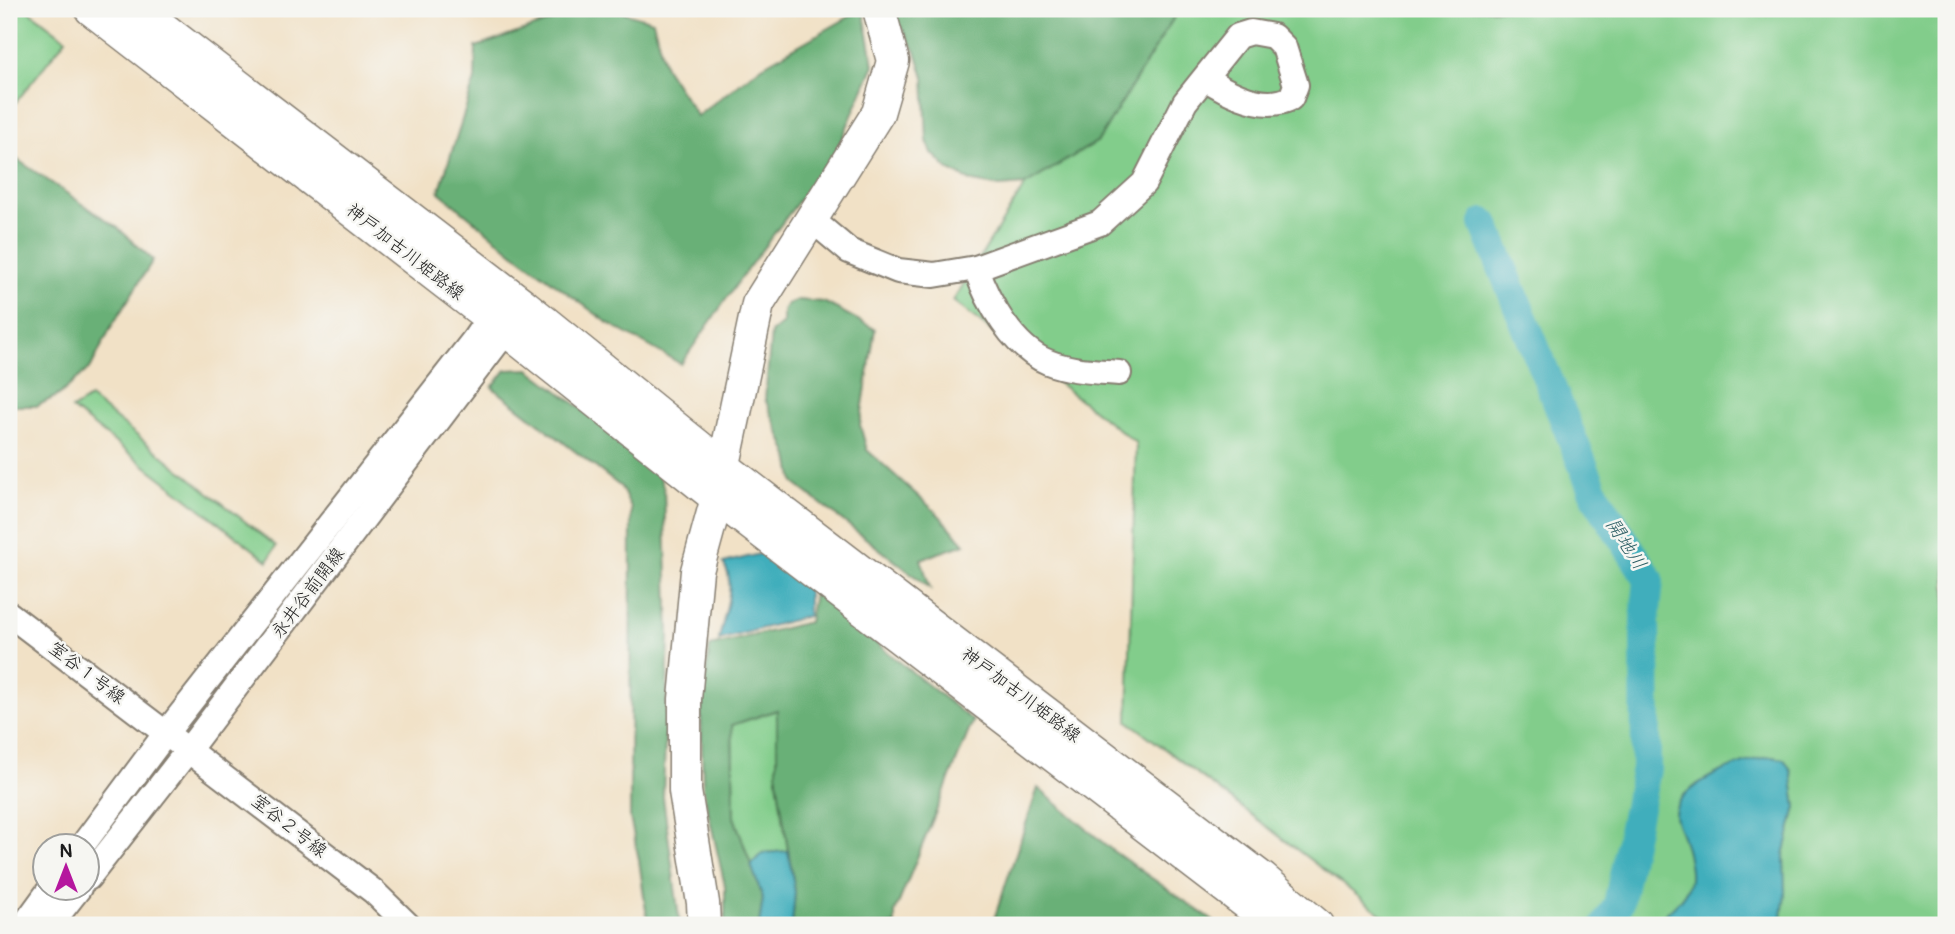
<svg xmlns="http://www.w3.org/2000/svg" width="1955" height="934" viewBox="0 0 1955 934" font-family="Pangolin,'Klee One',sans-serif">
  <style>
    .green { fill: #82cd8b; stroke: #4f7454; stroke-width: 2 }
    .forest { fill: #69b077; stroke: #42664a; stroke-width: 2 }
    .water { fill: #3faebc; stroke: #2e656c; stroke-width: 2 }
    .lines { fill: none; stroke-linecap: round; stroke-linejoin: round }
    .river { stroke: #3faebc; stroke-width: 30 }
    .tertiary-casing { stroke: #867e71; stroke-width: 28 }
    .primary-casing { stroke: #867e71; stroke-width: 35 }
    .tertiary { stroke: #fff; stroke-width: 24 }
    .primary { stroke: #fff; stroke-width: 32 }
    .labels { text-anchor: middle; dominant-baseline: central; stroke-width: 5; stroke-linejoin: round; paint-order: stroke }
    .street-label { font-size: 18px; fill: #1c1c1c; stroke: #f6f6f2 }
    .water-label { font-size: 19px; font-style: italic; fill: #2c5e64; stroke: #f6f6f2 }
  </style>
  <rect width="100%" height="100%" fill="#f6f6f2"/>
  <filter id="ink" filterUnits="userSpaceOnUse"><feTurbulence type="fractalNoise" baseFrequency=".0143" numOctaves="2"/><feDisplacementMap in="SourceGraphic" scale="14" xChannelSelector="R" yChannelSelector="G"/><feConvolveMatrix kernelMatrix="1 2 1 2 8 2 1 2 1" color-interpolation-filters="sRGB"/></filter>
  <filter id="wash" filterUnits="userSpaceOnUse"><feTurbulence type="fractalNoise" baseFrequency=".00686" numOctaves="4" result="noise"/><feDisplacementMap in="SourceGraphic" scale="28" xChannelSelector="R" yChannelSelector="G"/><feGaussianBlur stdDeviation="1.57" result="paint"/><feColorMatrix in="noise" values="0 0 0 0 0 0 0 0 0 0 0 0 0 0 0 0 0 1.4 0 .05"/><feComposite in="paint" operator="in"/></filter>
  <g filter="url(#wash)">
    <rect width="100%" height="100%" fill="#f1e1c6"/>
    <g class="green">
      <polygon points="9,9 27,9 66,39 9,111"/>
      <polygon points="1179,9 1946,9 1946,925 1396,925 1128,721 1136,443 953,301 1025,185 1098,141"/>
      <polygon points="90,398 276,546 268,561 72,409"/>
      <polygon points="777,710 777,780 788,851 762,853 751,865 734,817 732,725"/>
    </g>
    <g class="forest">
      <polygon points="587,9 613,9 653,21 665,67 697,116 762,66 863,9 874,65 837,150 743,275 681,364 608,323 516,255 439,192 475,79 476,47"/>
      <polygon points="890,9 1179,9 1098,141 1025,185 1000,187 973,182 949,170 932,153 927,141 924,77 916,52"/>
      <polygon points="9,154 118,228 153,260 110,329 91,367 59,395 37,406 9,406"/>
      <polygon points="798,300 824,302 875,329 860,425 867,450 937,513 965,544 921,559 930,588 794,483 789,456 765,399 771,333 783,323 783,310 787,304"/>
      <polygon points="529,369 655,464 664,489 669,635 663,797 680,925 648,925 639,860 630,818 631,508 621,487 492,387 506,370"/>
      <polygon points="814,593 973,721 895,912 895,925 792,925 795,892 777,780 777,710 732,725 734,817 763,898 759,925 725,925 725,886 703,789 701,711 710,646 809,622"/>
      <polygon points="1038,788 1113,851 1219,925 992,925"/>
    </g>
    <g class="water">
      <path d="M763 553 808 588V616L719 640C723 615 738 585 723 563Z"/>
      <path d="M1772 757 1784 759 1791 770 1796 807 1784 855 1785 893 1781 925H1654C1667 910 1687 900 1690 879 1691 867 1686 847 1682 836 1680 830 1675 822 1675 815 1675 784 1747 758 1772 757Z"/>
      <polygon points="788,851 795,892 792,925 759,925 763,898 751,865 762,853"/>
    </g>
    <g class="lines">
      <polyline class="river" points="1484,223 1596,497 1649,579 1645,621 1646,769 1618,905 1606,925"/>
    </g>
  </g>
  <g filter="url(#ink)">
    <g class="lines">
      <g class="tertiary-casing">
        <g id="tertiary">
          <path d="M811 219 849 251 898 271 934 275 976 268 1100 223 1144 183 1185 102 1238 36 1251 32 1273 36 1284 47 1296 85 1291 98C1264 112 1228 93 1205 78"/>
          <path d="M976 268C987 301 1013 348 1048 362 1070 371 1095 371 1119 373"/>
          <polyline points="9,614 373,891 408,925"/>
          <polyline points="82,846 166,733 473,341 499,303"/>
          <polyline points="88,878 189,749 516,318"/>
          <polyline points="24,925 51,888"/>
          <polyline points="50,925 79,888"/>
        </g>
      </g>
      <g class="primary-casing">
        <g id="primary">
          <polyline points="91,9 506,330 717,498 1275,925"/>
          <polyline points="138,9 525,306 724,467 1263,879 1317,925"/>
          <polyline points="704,925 703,903 685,791 685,699 697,571 717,498 758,304 878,113 893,61 879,9"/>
        </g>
      </g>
      <use href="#tertiary" class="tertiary"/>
      <use href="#primary" class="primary"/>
    </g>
  </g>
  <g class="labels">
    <g class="street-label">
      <text transform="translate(405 252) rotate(38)">神戸加古川姫路線</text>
      <text transform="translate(308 593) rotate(-53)">永井谷前開線</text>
      <text transform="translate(87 673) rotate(37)">室谷１号線</text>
      <text transform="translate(1021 695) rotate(37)">神戸加古川姫路線</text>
      <text transform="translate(289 826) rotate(38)">室谷２号線</text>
    </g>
    <g class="water-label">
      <text transform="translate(1626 544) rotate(57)">開地川</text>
    </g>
  </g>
  <rect width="1955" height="934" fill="none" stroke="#f6f6f2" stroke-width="35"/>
  <g transform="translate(66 867)"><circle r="33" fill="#f6f6f2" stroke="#9f9f9c" stroke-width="2"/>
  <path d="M0-5L12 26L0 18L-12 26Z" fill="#b5179e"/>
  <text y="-10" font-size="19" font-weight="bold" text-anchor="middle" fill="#1c1c1c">N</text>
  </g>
</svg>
